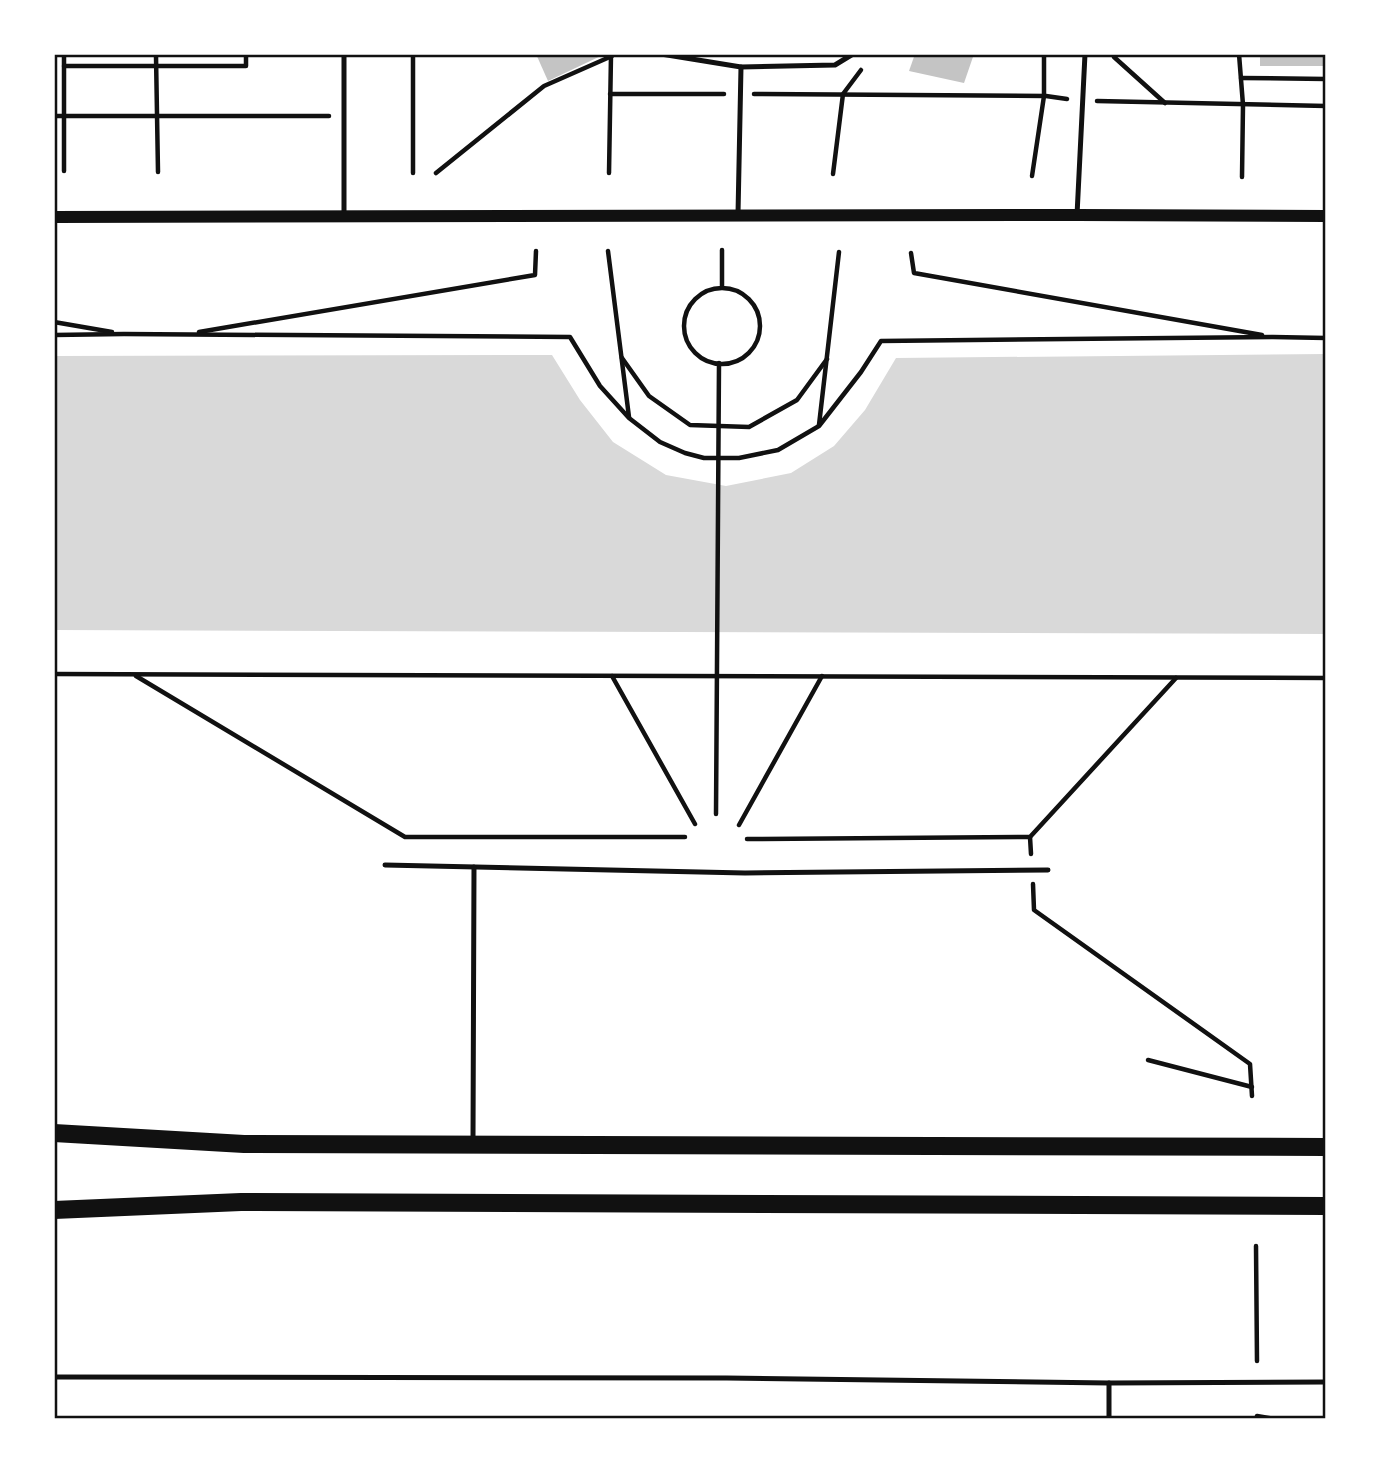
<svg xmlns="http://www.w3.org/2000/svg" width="1380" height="1473" viewBox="0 0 1380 1473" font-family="'Fira Sans Condensed',sans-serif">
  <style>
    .water { fill: #d9d9d9 }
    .building { fill: #c4c4c4 }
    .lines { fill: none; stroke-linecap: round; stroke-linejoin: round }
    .path { stroke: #111; stroke-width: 4.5 }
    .service { stroke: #111; stroke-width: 5 }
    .tertiary { stroke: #111; stroke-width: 12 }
    .primary { stroke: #111; stroke-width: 18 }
    .neatline { fill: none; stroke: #111; stroke-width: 2.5 }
  </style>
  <rect width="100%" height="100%" fill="#fff"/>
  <polygon class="water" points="1326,354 1326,634 54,630 54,356 552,355 580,400 613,442 666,475 726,486 791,473 834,446 865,410 896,358"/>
  <g class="building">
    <rect x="161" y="54" width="77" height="3"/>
    <polygon points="536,54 605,54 548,81"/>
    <polygon points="915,54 974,54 964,83 909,71"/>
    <rect x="1260" y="54" width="66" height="12"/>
  </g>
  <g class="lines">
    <g class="path">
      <polyline points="64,54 64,171"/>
      <polyline points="413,54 413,173"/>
      <polyline points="1113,54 1114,57 1165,103"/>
      <polyline points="1239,54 1243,105 1242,177"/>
      <polyline points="156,56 158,172"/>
      <polyline points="64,66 246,66 246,54"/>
      <polyline points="1241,78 1326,79"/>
      <polyline points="610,94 724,94"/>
      <polyline points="754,94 1046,96 1067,99"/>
      <polyline points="1097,101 1326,106"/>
      <polyline points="54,116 329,116"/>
      <polyline points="436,173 544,86 612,56"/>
      <polyline points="609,173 611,55"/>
      <polyline points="833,174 843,94 861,70"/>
      <polyline points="1032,176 1044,96 1044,54"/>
      <polyline points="722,250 722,287"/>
      <polyline points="608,251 629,417"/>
      <polyline points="911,253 914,273 1262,335"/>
      <circle cx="722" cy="326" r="38"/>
      <polyline points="54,322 112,332"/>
      <polyline points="199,332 535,275 536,251"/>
      <polyline points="54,335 124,334 570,337 600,386 629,418 660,442 685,453 704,458 739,458 778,450 819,426 861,372 881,341 1273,337 1326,338"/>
      <polyline points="622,358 649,396 690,425 749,427 797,400 827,359"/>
      <polyline points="819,425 839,252"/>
      <polyline points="54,674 1326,678"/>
      <polyline points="136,676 405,837 685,837"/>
      <polyline points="612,676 695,824"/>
      <polyline points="716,814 719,363"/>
      <polyline points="739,825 822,676"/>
      <polyline points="1030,837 1031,854"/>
      <polyline points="747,839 1030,837 1176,678"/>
      <polyline points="1033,884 1034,910 1250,1064 1252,1096"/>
      <polyline points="1148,1060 1252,1087"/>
      <polyline points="1256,1246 1257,1361"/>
      <polyline points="1257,1416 1274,1419"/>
    </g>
    <g class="service">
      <polyline points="344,54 344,216"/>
      <polyline points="661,54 741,67 835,65 853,54"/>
      <polyline points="738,214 741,67"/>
      <polyline points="1077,215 1085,54"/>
      <polyline points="385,865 745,873 1048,870"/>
      <polyline points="473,1141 474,867"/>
      <polyline points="54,1377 727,1378 1109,1383 1326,1382"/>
      <polyline points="1109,1383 1109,1419"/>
    </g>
    <polyline class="tertiary" points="54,217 1077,215 1326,216"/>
    <g class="primary">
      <polyline points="54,1133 244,1144 1326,1147"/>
      <polyline points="54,1210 241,1202 1326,1206"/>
    </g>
  </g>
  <rect width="1380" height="1473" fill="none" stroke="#ffffff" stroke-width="112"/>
  <rect x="56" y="56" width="1268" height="1361" class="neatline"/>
</svg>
